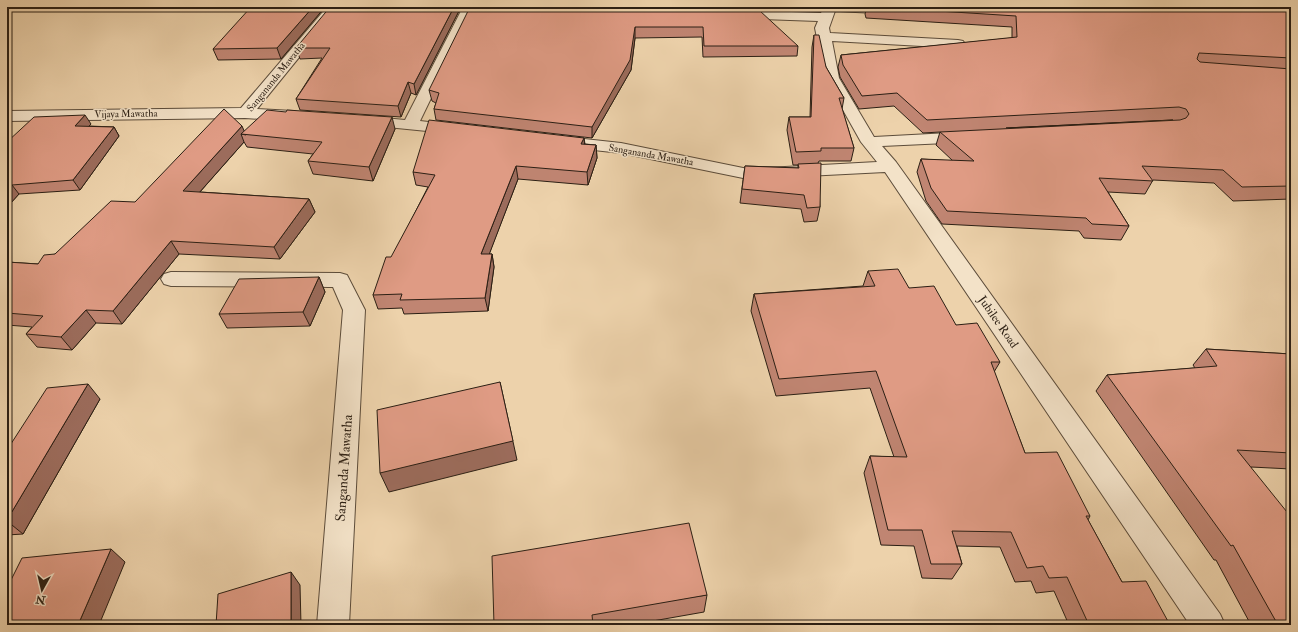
<svg xmlns="http://www.w3.org/2000/svg" width="1298" height="632" font-family="'IM FELL Double Pica',serif">
<style>
.lines{fill:none;stroke-linecap:round;stroke-linejoin:round}
.minor-casing{stroke:#5c4c3a;stroke-width:2}
.minor{fill:#f3e2c8;fill-rule:evenodd}
.wall{fill:#c08572;stroke:#2b1f14;fill-rule:evenodd}
.shaded-wall{fill:#9c6c5c;stroke:#2b1f14}
.building{fill:#df9b84;stroke:#2b1f14}
.labels{text-anchor:middle;dominant-baseline:central;stroke-width:3;stroke-linejoin:round;paint-order:stroke}
.far-street-label{font-size:10px;fill:#2b1f14;stroke:#f3e2c8}
.street-label{font-size:12px;fill:#2b1f14;stroke:#f3e2c8}
.near-street-label{font-size:14px;fill:#2b1f14;stroke:#f3e2c8}
</style>
<rect width="100%" height="100%" fill="#edd2ab"/>
<filter id="stains"><feTurbulence type="fractalNoise" baseFrequency=".005" numOctaves="4"/><feColorMatrix values="0 0 0 0 .2 0 0 0 0 .09 0 0 0 0 .02 0 0 0 .5 -.17"/></filter>
<radialGradient id="worn" r=".72"><stop offset=".6" stop-color="#630" stop-opacity="0"/><stop offset="1" stop-color="#630" stop-opacity=".3"/></radialGradient>
<g class="lines">
<defs>
<path id="minor" d="M 327,7 L 340,7 L 257,109 L 293,111 L 299,113 L 301,116 L 299,119 L 293,121 L 245,118 L 7,121 L 7,111 L 241,108 Z
M 463,7 L 475,7 L 420,121 L 463,126 L 465,129 L 463,132 L 457,134 L 357,124 L 355,121 L 357,118 L 363,116 L 405,120 Z
M 824,7 L 900,7 L 903,10 L 897,14 L 835,11 L 829,28 L 830,33 L 958,40 L 963,41 L 965,44 L 963,47 L 958,48 L 832,41 L 839,78 L 874,137 L 968,132 L 974,133 L 976,137 L 974,141 L 968,142 L 882,146 L 896,162 L 1220,614 L 1225,625 L 1190,625 L 885,172 L 748,179 L 621,153 L 566,147 L 560,146 L 558,142 L 560,138 L 566,137 L 621,143 L 748,169 L 877,162 L 861,142 L 825,78 L 815,28 L 818,21 L 735,18 L 729,14 L 735,10 L 821,13 Z
M 171,272 L 340,273 L 347,275 L 365,310 L 349,625 L 317,625 L 343,310 L 333,287 L 171,286 L 164,284 L 161,279 L 164,274 Z"/>
</defs>
<use href="#minor" class="minor-casing"/>
<use href="#minor" class="minor"/>
</g>
<path class="wall" d="M 325,7 L 281,59 L 218,60 L 213,49 Z
M 461,7 L 416,95 L 411,93 L 401,117 L 300,110 L 296,99 L 322,58 L 300,59 L 296,48 Z
M 675,7 L 798,46 L 797,56 L 703,57 L 702,37 L 635,38 L 631,70 L 592,138 L 436,120 L 434,109 L 436,103 L 432,101 L 429,90 Z
M 683,7 L 776,7 L 776,10 Z
M 867,7 L 1291,7 L 1291,199 L 1233,201 L 1214,183 L 1153,180 L 1145,194 L 1108,192 L 1129,226 L 1121,240 L 1084,238 L 1079,231 L 942,224 L 926,201 L 917,172 L 921,159 L 953,161 L 936,145 L 940,132 L 923,133 L 894,106 L 859,109 L 840,77 L 838,67 L 841,55 L 1012,38 L 1012,27 L 866,18 L 865,14 ZM 1172,120 L 1173,120 L 1006,128 Z
M 814,35 L 826,67 L 844,98 L 842,109 L 854,148 L 851,161 L 819,161 L 818,163 L 820,207 L 817,221 L 804,222 L 801,209 L 740,203 L 745,166 L 798,168 L 798,165 L 793,165 L 787,130 L 789,117 L 810,117 L 812,47 Z
M 91,124 L 89,126 L 114,127 L 119,136 L 80,190 L 19,194 L 9,205 L 7,205 L 7,142 Z
M 395,129 L 373,181 L 313,174 L 308,161 L 313,154 L 247,147 L 244,142 L 200,192 L 309,199 L 315,212 L 280,259 L 179,254 L 122,324 L 96,323 L 72,350 L 37,347 L 26,334 L 32,327 L 7,325 L 7,262 L 38,264 L 55,254 L 245,131 Z
M 584,138 L 585,144 L 596,145 L 597,158 L 588,185 L 518,179 L 489,254 L 492,254 L 494,267 L 488,311 L 404,314 L 402,308 L 378,309 L 373,295 L 428,187 L 416,185 L 413,172 Z
M 868,271 L 909,288 L 956,325 L 1000,362 L 994,372 L 1025,453 L 1090,516 L 1088,520 L 1122,582 L 1170,625 L 1069,625 L 1054,591 L 1036,593 L 1031,581 L 1015,582 L 1000,547 L 957,546 L 962,564 L 952,579 L 922,578 L 914,546 L 881,545 L 864,473 L 870,456 L 894,457 L 870,388 L 776,396 L 751,311 L 754,294 L 863,286 Z
M 319,277 L 325,292 L 310,326 L 227,328 L 219,314 Z
M 1206,349 L 1291,354 L 1291,469 L 1251,467 L 1291,625 L 1251,625 L 1216,560 L 1214,560 L 1096,391 L 1107,375 L 1195,368 L 1193,365 Z
M 100,399 L 23,534 L 7,535 L 7,450 Z
M 707,595 L 704,612 L 630,625 L 494,625 Z"/>
<path class="shaded-wall" d="M 313,7 L 325,7 L 281,59 L 277,48 Z
M 454,7 L 461,7 L 416,95 L 414,84 Z
M 635,27 L 635,38 L 631,70 L 592,138 L 592,127 Z
M 408,82 L 411,93 L 401,117 L 398,106 Z
M 85,115 L 91,124 L 81,135 L 75,126 Z
M 392,117 L 395,129 L 373,181 L 369,167 Z
M 242,126 L 246,135 L 241,134 L 244,142 L 190,203 L 183,191 Z
M 114,127 L 119,136 L 80,190 L 73,180 Z
M 584,138 L 585,150 L 581,144 Z
M 596,145 L 597,158 L 588,185 L 587,172 Z
M 516,166 L 518,179 L 484,268 L 481,254 Z
M 12,185 L 19,194 L 9,205 L 7,203 L 7,190 Z
M 309,199 L 315,212 L 280,259 L 274,247 Z
M 171,241 L 179,254 L 122,324 L 113,311 Z
M 492,254 L 494,267 L 488,311 L 485,298 Z
M 319,277 L 325,292 L 310,326 L 303,312 Z
M 86,310 L 96,323 L 72,350 L 61,337 Z
M 500,382 L 517,460 L 389,492 L 380,473 Z
M 88,384 L 100,399 L 23,534 L 7,521 L 7,520 Z
M 111,549 L 125,562 L 99,625 L 78,625 Z
M 291,572 L 300,585 L 301,625 L 291,625 Z"/>
<path class="building" d="M 251,7 L 313,7 L 277,48 L 213,49 Z
M 330,7 L 454,7 L 414,84 L 408,82 L 398,106 L 296,99 L 330,48 L 296,48 Z
M 470,7 L 675,7 L 680,8 L 760,11 L 798,46 L 704,46 L 703,27 L 635,27 L 630,60 L 592,127 L 434,109 L 439,93 L 429,90 Z
M 876,7 L 968,7 L 1061,11 L 1066,10 L 1067,7 L 1291,7 L 1291,58 L 1199,53 L 1197,59 L 1200,62 L 1291,69 L 1291,186 L 1242,187 L 1223,170 L 1142,166 L 1153,181 L 1099,178 L 1129,226 L 1092,224 L 1086,218 L 947,211 L 931,188 L 921,159 L 974,161 L 940,132 L 1180,120 L 1186,118 L 1189,114 L 1186,109 L 1179,107 L 927,120 L 897,93 L 862,96 L 843,65 L 841,55 L 1017,37 L 1016,16 Z
M 814,35 L 819,35 L 826,67 L 844,98 L 839,98 L 854,148 L 821,148 L 821,151 L 796,152 L 789,117 L 811,117 Z
M 224,109 L 242,126 L 183,191 L 309,199 L 274,247 L 171,241 L 113,311 L 86,310 L 61,337 L 26,334 L 43,316 L 7,313 L 7,262 L 38,264 L 44,255 L 55,254 L 111,201 L 135,202 Z
M 267,110 L 286,112 L 287,110 L 392,117 L 369,167 L 308,161 L 322,142 L 241,134 Z
M 85,115 L 75,126 L 114,127 L 73,180 L 12,185 L 7,190 L 7,142 L 34,117 Z
M 429,120 L 584,138 L 581,144 L 596,145 L 587,172 L 516,166 L 481,254 L 492,254 L 485,298 L 400,300 L 402,294 L 373,295 L 386,257 L 391,257 L 435,175 L 413,172 Z
M 821,163 L 820,207 L 807,208 L 804,195 L 742,189 L 745,166 L 799,168 L 798,164 Z
M 898,269 L 909,288 L 934,286 L 956,325 L 977,323 L 1000,362 L 991,362 L 1025,453 L 1057,452 L 1090,516 L 1086,516 L 1122,582 L 1146,581 L 1170,625 L 1089,625 L 1067,577 L 1049,578 L 1043,566 L 1027,568 L 1011,532 L 952,531 L 962,564 L 931,564 L 922,530 L 888,530 L 870,456 L 907,457 L 876,371 L 779,379 L 754,294 L 875,286 L 868,271 Z
M 319,277 L 303,312 L 219,314 L 239,279 Z
M 1206,349 L 1291,354 L 1291,453 L 1237,450 L 1291,517 L 1291,625 L 1278,625 L 1233,545 L 1231,546 L 1107,375 L 1217,366 Z
M 500,382 L 513,441 L 380,473 L 377,410 Z
M 88,384 L 7,520 L 7,450 L 47,388 Z
M 689,523 L 707,595 L 592,615 L 593,625 L 494,625 L 492,556 Z
M 111,549 L 78,625 L 7,625 L 7,588 L 22,558 Z
M 291,572 L 291,625 L 216,625 L 218,594 Z"/>
<g class="labels">
<g class="far-street-label">
<text transform="translate(276 77) rotate(-51)">Sangananda Mawatha</text>
<text transform="translate(126 114) rotate(-1)">Vijaya Mawatha</text>
<text transform="translate(651 155) rotate(10)">Sangananda Mawatha</text>
</g>
<g class="street-label">
<text transform="translate(998 322) rotate(55)">Jubilee Road</text>
</g>
<g class="near-street-label">
<text transform="translate(344 468) rotate(-86)">Sanganda Mawatha</text>
</g>
</g>
<rect width="1298" height="632" fill="none" stroke="#edd2ab" stroke-width="24"/>
<rect x="8" y="8" width="1282" height="616" fill="none" stroke="#2b1f14" stroke-width="2"/>
<rect x="12" y="12" width="1274" height="608" fill="none" stroke="#2b1f14"/>
<g transform="translate(42 590) rotate(188)" stroke="#f3e2c8" stroke-width="3" paint-order="stroke">
<path d="M0-3L7 15L0 10L-7 15Z" fill="#2b1f14"/>
<text y="-6" font-size="11" font-weight="bold" text-anchor="middle" fill="#2b1f14">N</text>
</g>
<rect width="100%" height="100%" filter="url(#stains)"/>
<rect width="100%" height="100%" fill="url(#worn)"/>
</svg>
